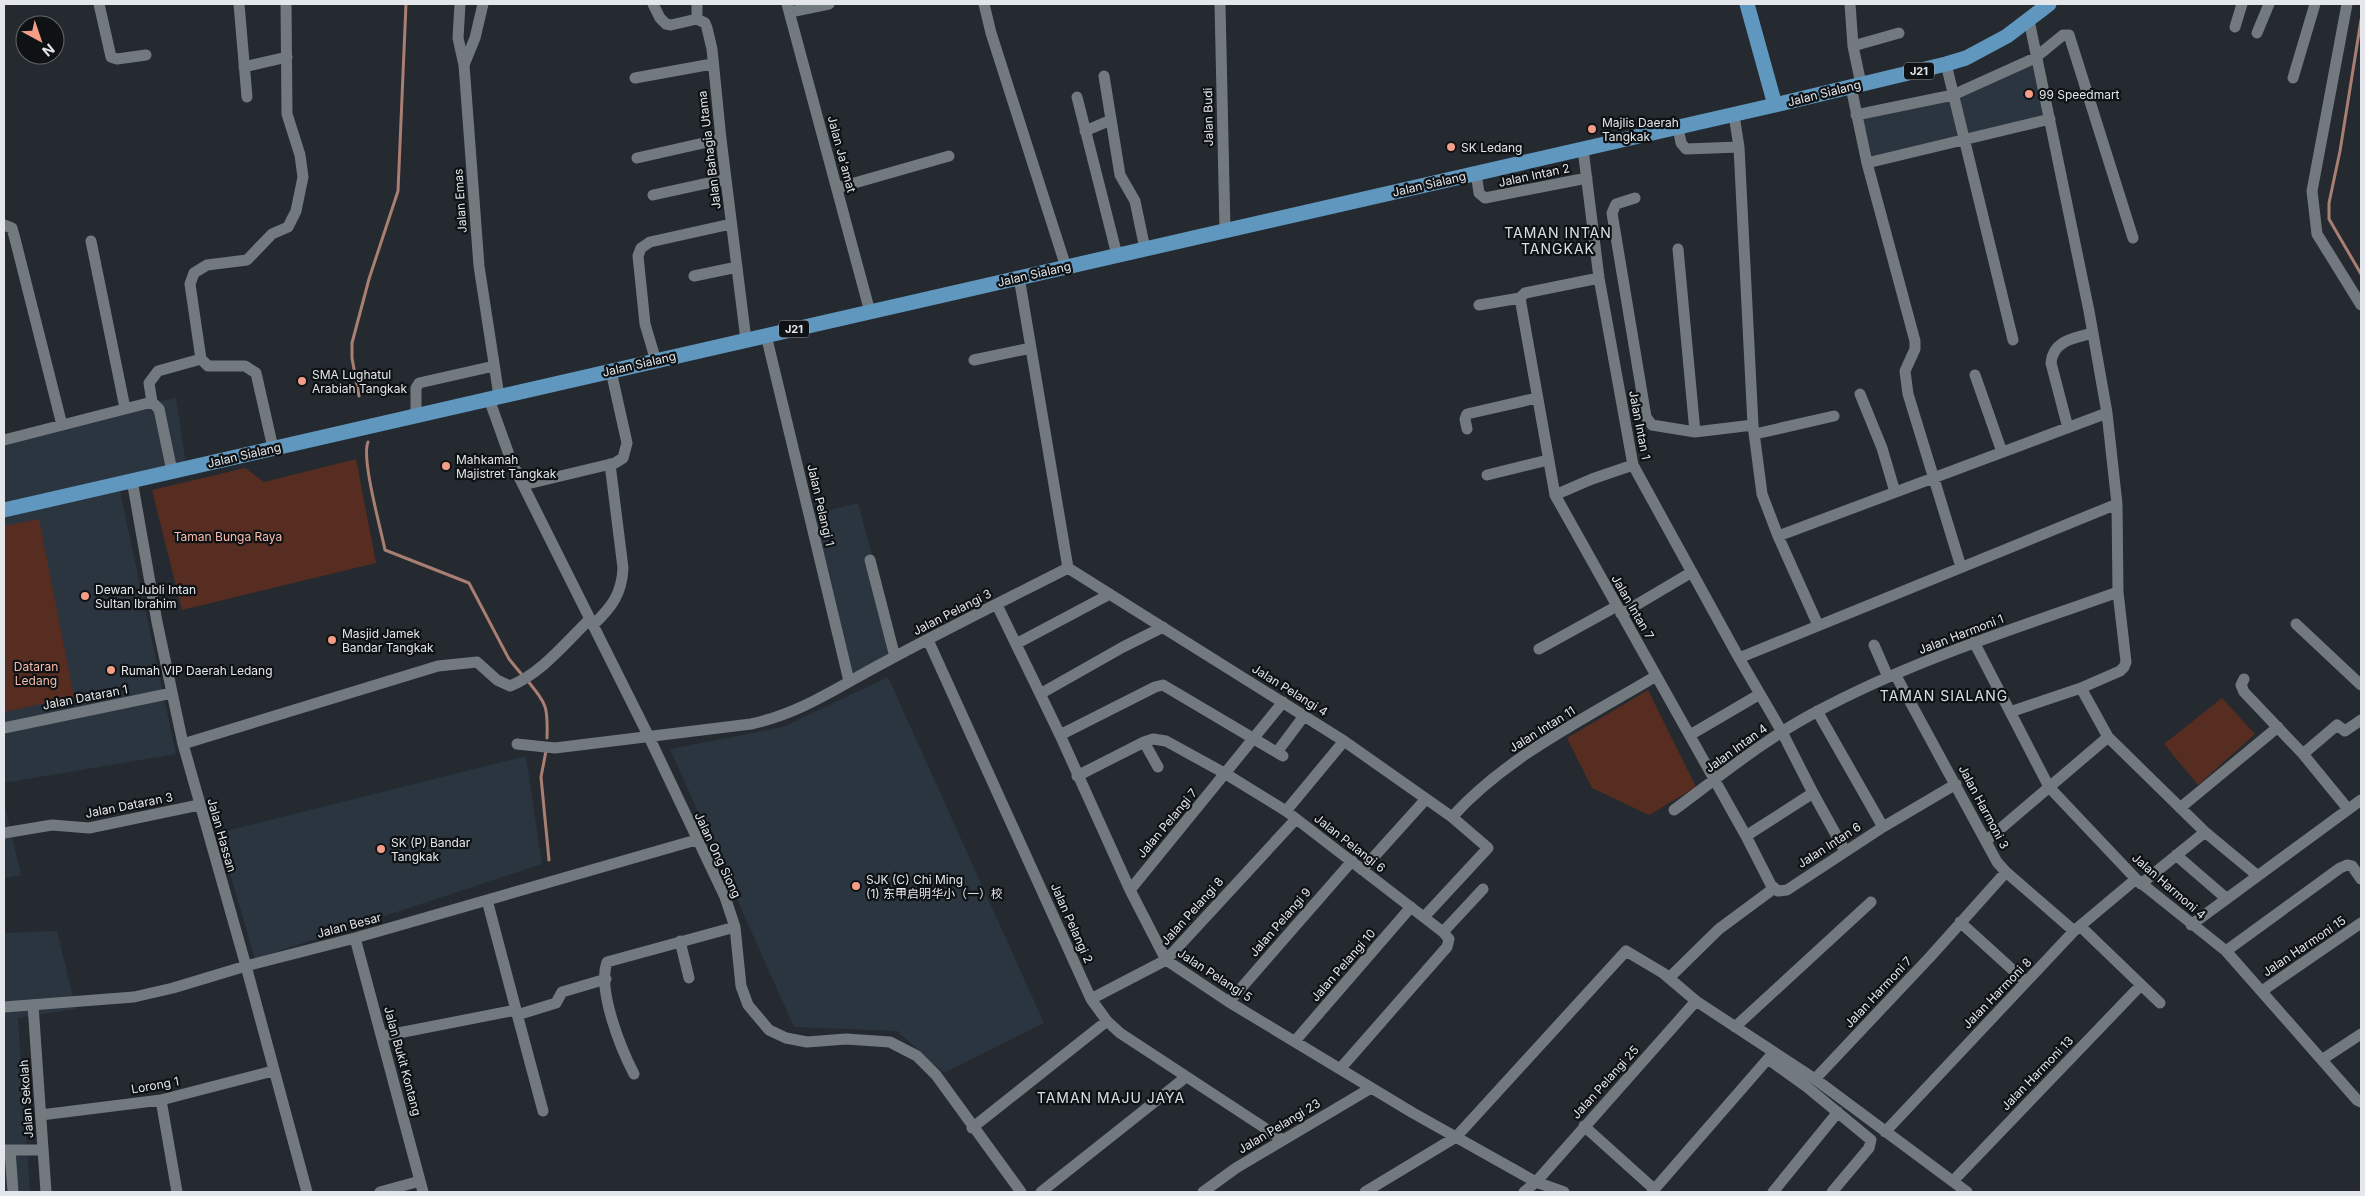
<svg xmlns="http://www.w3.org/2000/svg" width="2365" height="1196" font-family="Inter,'Noto Sans SC',sans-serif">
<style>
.built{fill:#2a353f}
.green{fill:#572d21}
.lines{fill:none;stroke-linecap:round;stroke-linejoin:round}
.stream{stroke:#a97e73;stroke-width:3}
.minor{stroke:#727a80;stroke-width:11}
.major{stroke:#5f97bf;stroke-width:15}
.poi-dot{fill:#f49e87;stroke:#0f1214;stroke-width:2}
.labels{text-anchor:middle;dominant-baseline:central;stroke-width:4.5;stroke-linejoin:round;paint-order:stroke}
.shield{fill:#0f1214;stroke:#a3a7aa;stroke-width:1}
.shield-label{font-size:11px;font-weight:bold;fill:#e3e7eb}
.street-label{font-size:12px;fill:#e3e7eb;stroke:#0f1214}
.poi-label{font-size:12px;fill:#e3e7eb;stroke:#0f1214;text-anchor:start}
.park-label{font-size:12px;fill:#f5baaa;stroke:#0f1214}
.neighbourhood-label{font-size:14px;letter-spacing:1px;fill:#d7e0e7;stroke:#0f1214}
</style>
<rect width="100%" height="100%" fill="#242a2f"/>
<path class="built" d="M 2032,55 L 2048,124 L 1864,167 L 1852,113 L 1955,90 Z
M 176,398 L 187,471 L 119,486 L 176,754 L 4,783 L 4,434 Z
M 858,503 L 898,651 L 844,680 L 806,516 Z
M 888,677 L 1044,1023 L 944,1073 L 897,1031 L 794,1027 L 670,749 L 783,727 Z
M 526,756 L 542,864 L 255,959 L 218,833 Z
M 4,802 L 21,875 L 4,878 Z
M 57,931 L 76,1009 L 18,1018 L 30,1192 L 4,1192 L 4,933 Z"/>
<path class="green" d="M 356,459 L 376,563 L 182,610 L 152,490 L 245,468 L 264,482 Z
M 39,519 L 74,697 L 4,712 L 4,526 Z
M 1648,690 L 1696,787 L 1649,815 L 1592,788 L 1567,738 Z
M 2222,698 L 2255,734 L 2198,785 L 2164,744 Z"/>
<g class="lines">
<path class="stream" d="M 2361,20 L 2340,151 L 2329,203 L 2329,219 L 2361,274
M 359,396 L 352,358 L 352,343 L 369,279 L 398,191 L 406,4
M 368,442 C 361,459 381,529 385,550 L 469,583 L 509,659 L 523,676
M 527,680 C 547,705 548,706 547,738
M 546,751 L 541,777 L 549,860"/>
<path class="minor" d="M 99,4 L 111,57 L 117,59 L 146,55
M 239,4 L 247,97
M 460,4 L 458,38 L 464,65 L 479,266 L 499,396
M 653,4 L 660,18 L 666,24 L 671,25 L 697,19 L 705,23 L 707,28 L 712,49 L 721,139 L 746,340
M 697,4 L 697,19
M 787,4 L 870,312
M 984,4 L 991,33 L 1066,267
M 1220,4 L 1225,230
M 1850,4 L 1853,46 L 1861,84
M 2347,4 L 2312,191 L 2317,234 L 2361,305
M 790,12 L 829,4
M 2235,27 L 2242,4
M 2257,33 L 2269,4
M 1853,46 L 1899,33
M 1946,64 L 2013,340
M 464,65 L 475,38 L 483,4
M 244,67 L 287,57
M 1104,76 L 1120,175 L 1135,201 L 1145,249
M 635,78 L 712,64
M 2293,78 L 2315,4
M 1851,87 L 1867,163 L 1915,341 L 1915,349 L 1905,371 L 1908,394 L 1961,567
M 1077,97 L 1117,255
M 1734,115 L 1739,147 L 1753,425 L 1762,494 L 1778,536 L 1818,625
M 1856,115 L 1953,95 L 2035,58 L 2063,35 L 2069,35 L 2133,238
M 1678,127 L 1681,143 L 1686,149 L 1739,147
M 1085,131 L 1111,120
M 1583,149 L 1599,278 L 1633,465 L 1739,658 L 1782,732 L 1813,793
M 637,158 L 721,139
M 1867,163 L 2050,119
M 1476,173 L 1479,193 L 1485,198 L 1587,178
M 837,188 L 949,156
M 653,195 L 726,179
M 1635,198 L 1616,204 L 1612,213 L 1646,417 L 1652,425 L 1695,432
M 4,225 L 12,228 L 15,239 L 62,425
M 91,241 L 125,408
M 1678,249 L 1695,432 L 1753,425
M 694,276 L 737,267
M 1019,277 L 1068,568
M 1599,278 L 1525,293 L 1520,298 L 1555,495 L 1746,836 L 1771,885 L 1778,891 L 1787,890 L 1883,827 L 1956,784
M 1479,305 L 1520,298
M 766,335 L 849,681
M 974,360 L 1031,348
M 656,361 L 645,324 L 638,256 L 641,248 L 650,242 L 731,224
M 1975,375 L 2002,452
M 1860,394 L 1882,448 L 1895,492
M 489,399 L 512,463 L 649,737 L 725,897 L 735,927 L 741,986 L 748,1005 L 769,1030 L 786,1038 L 807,1042 L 846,1039 L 890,1042 L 917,1056 L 936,1075 L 1021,1192
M 152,402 L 149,383 L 158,371 L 201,359
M 416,415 L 416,388 L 419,383 L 494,366
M 2068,428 L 2051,363 C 2053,340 2075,338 2093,333
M 1467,429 L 1465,419 L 1467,414 L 1537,398
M 1755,434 L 1834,416
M 4,440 L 152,402 L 159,409 L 172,471
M 273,448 L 256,373 L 245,366 L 208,366 L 201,359 L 190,284 L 194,273 L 207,265 L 247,260 L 272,234 L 288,227 L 296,211 L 303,177 L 300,155 L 287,114 L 286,4
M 1487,475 L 1548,460
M 132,480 L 157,622 L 183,744 L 246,966 L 307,1192
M 523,485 L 615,463 L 623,458 L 627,443 L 611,371
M 1555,495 L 1592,479 L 1633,465
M 1778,536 L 2107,413
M 870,560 L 895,657
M 1068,568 L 1344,741 L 1452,817 L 1488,848 L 1424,917
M 997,605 L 1060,735 L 1130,890 L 1166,960 L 1229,1002 L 1413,1113 L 1536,1182 L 1564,1192
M 1621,614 L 1692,572
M 2296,624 L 2361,685
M 593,625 C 611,608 622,594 623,568 L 610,464
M 928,640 L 1091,999 L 1107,1021 L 1120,1033 L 1283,1140
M 1974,642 L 2049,787 L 2136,879 L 2226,951 L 2357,1100 L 2361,1102
M 1016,644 L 1110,594
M 1874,645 L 1888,677
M 1539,649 L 1617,606
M 1739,658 L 2117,504
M 1895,674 L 1997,862 L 2006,872 L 2074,931
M 2244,679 L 2241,685 L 2244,692 L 2303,754 L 2348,809
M 2081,688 L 2108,737 L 2205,832 L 2258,876
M 1040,694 L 1123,647 L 1163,627
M 1817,711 L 1883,827
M 2010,712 L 2081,688 L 2120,671 L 2124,667 L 2126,662 L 2118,592 L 2117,504 L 2107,413 L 2089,311 L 2029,20
M 4,728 L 172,693
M 1060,735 L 1155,687 L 1163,685 L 1283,756
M 1690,735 L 1760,694
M 1144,742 L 1158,767
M 183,744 L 438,666 L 477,662 L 497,680 L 510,686 C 541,674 566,642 590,619
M 517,744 L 555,748 L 751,724 C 802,713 839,686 885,662 C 946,629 1007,599 1068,568
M 1277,752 L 1304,716
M 2303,754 L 2337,725 L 2345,731 L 2361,720
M 1077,776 L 1144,742 L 1153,739 L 1166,741 L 1226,774 L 1286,811 L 1443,932 L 1449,939 L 1447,947 L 1340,1069
M 2180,808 L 2278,727
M 1674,810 C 1720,776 1766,738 1818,711 C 1913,660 2017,628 2118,592
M 1286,811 L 1344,741
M 1452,817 C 1507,756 1586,718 1656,676
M 4,833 L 52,825 L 89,828 L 199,805
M 1746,836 L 1813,793 L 1845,851
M 1986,841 L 2108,737
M 2176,855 L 2227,899
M 1362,870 L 1426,799
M 2141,884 L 2205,832
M 1130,890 L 1283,702
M 1960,922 L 2026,982
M 2191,925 L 2361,800
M 2080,926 L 2160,1003
M 1443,932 L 1483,889
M 355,938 L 423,1192
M 680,941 L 689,978
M 2226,951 L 2340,868 L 2347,865 L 2352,866 L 2361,879
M 1669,978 L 1719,929 L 1773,889
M 2262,991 L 2361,923
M 1091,999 L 1166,960 L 1296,819
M 1229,1002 L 1352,861
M 33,1005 L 46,1192
M 4,1007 L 134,997 L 173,988 L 246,966 L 355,938 L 696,840
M 516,1010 L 543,1111
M 517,1015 L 556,1003 L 562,992 L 606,979
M 1735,1027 L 1871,902
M 383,1036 L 516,1010 L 487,900
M 1295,1041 L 1411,907
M 1768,1059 L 1807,1087 L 1871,1140 L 1869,1148 L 1832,1192
M 2323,1059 L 2361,1034
M 634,1074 C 621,1049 597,990 607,962 L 735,927
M 1815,1079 L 1930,957 L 2006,872
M 161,1100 L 177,1192
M 41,1115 L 161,1100 L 273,1071
M 1584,1126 L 1654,1189
M 972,1128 L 1107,1021
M 1885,1132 L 2074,931 L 2136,879
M 5,1150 L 43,1150
M 10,1150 L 13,1192
M 1953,1181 L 2141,985
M 380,1192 L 420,1181
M 1041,1192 L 1186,1077
M 1203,1192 L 1236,1168 L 1371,1088
M 1365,1192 L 1456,1137 L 1626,951 L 1663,973 L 1696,1001 L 1815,1079 L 1967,1192
M 1524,1192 L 1536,1182 L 1696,1001
M 1652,1192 L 1773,1053
M 1773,1192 L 1838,1112"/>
<path class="major" d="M 1747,4 L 1775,105
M 4,510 L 1775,105 L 1946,64 L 1966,58 L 2007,36 L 2049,4"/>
</g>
<g class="poi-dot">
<circle cx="2029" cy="94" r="5"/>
<circle cx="1592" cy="129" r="5"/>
<circle cx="1451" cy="147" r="5"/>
<circle cx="302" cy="381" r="5"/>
<circle cx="446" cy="466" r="5"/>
<circle cx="85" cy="596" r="5"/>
<circle cx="332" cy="640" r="5"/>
<circle cx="111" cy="670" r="5"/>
<circle cx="381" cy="849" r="5"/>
<circle cx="856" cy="886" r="5"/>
</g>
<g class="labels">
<g class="shield">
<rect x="1904" y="62.5" width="30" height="17" rx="4"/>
<rect x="779" y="320.5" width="30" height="17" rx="4"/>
</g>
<g class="shield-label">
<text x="1919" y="71">J21</text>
<text x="794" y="329">J21</text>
</g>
<g class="street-label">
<text transform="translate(1824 93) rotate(-14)">Jalan Sialang</text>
<text transform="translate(1208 117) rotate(-91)">Jalan Budi</text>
<text transform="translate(709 150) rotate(-97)">Jalan Bahagia Utama</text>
<text transform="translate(842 154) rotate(75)">Jalan Ja'amat</text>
<text transform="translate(1534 175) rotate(-12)">Jalan Intan 2</text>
<text transform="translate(1429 184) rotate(-13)">Jalan Sialang</text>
<text transform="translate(460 201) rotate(-94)">Jalan Emas</text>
<text transform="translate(1034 274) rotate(-13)">Jalan Sialang</text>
<text transform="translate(639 364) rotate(-13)">Jalan Sialang</text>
<text transform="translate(1640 425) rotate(79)">Jalan Intan 1</text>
<text transform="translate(244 455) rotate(-13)">Jalan Sialang</text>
<text transform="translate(821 505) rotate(77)">Jalan Pelangi 1</text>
<text transform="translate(1633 607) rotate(60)">Jalan Intan 7</text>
<text transform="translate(952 612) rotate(-27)">Jalan Pelangi 3</text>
<text transform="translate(1961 634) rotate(-21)">Jalan Harmoni 1</text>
<text transform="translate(1290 690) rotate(32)">Jalan Pelangi 4</text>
<text transform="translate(85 697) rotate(-11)">Jalan Dataran 1</text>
<text transform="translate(1542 729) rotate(-32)">Jalan Intan 11</text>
<text transform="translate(1736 748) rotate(-36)">Jalan Intan 4</text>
<text transform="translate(129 805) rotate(-11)">Jalan Dataran 3</text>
<text transform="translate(1984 807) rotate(62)">Jalan Harmoni 3</text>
<text transform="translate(1167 823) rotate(-50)">Jalan Pelangi 7</text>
<text transform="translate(222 835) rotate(74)">Jalan Hassan</text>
<text transform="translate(1350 843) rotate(38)">Jalan Pelangi 6</text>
<text transform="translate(1829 845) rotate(-33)">Jalan Intan 6</text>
<text transform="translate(718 855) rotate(65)">Jalan Ong Siong</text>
<text transform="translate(2169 886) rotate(41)">Jalan Harmoni 4</text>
<text transform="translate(1192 911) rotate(-48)">Jalan Pelangi 8</text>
<text transform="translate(1280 922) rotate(-49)">Jalan Pelangi 9</text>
<text transform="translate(1072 923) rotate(66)">Jalan Pelangi 2</text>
<text transform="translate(349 925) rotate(-15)">Jalan Besar</text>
<text transform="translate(2304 946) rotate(-34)">Jalan Harmoni 15</text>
<text transform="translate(1343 965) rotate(-49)">Jalan Pelangi 10</text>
<text transform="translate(1215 975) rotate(33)">Jalan Pelangi 5</text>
<text transform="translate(1878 992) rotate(-47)">Jalan Harmoni 7</text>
<text transform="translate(1997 993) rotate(-46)">Jalan Harmoni 8</text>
<text transform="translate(403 1061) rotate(75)">Jalan Bukit Kontang</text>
<text transform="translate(2037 1073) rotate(-46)">Jalan Harmoni 13</text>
<text transform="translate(1605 1082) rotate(-48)">Jalan Pelangi 25</text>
<text transform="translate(155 1085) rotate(-10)">Lorong 1</text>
<text transform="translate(26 1099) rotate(-94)">Jalan Sekolah</text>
<text transform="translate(1279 1126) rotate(-31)">Jalan Pelangi 23</text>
</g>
<g class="poi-label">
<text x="2039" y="94">99 Speedmart</text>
<text x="1602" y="122">Majlis Daerah<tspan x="1602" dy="14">Tangkak</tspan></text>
<text x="1461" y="147">SK Ledang</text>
<text x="312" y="374">SMA Lughatul<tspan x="312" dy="14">Arabiah Tangkak</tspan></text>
<text x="456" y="459">Mahkamah<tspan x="456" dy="14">Majistret Tangkak</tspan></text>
<text x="95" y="589">Dewan Jubli Intan<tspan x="95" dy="14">Sultan Ibrahim</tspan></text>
<text x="342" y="633">Masjid Jamek<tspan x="342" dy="14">Bandar Tangkak</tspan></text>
<text x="121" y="670">Rumah VIP Daerah Ledang</text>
<text x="391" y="842">SK (P) Bandar<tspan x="391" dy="14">Tangkak</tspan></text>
<text x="866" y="879">SJK (C) Chi Ming<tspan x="866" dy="14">(1) 东甲启明华小（一）校</tspan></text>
</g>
<g class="park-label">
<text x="228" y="536">Taman Bunga Raya</text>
<text x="36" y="666">Dataran<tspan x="36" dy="14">Ledang</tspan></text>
</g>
<g class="neighbourhood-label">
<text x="1558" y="232">TAMAN INTAN<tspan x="1558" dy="16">TANGKAK</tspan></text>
<text x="1944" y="695">TAMAN SIALANG</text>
<text x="1111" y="1097">TAMAN MAJU JAYA</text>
</g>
</g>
<rect width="2365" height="1196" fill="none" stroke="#e3e7eb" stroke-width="10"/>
<g transform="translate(40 40) rotate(140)"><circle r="24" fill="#0f1214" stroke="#64676a"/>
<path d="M0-4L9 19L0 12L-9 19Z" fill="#f49e87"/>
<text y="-8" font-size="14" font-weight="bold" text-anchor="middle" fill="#e3e7eb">N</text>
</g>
</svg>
